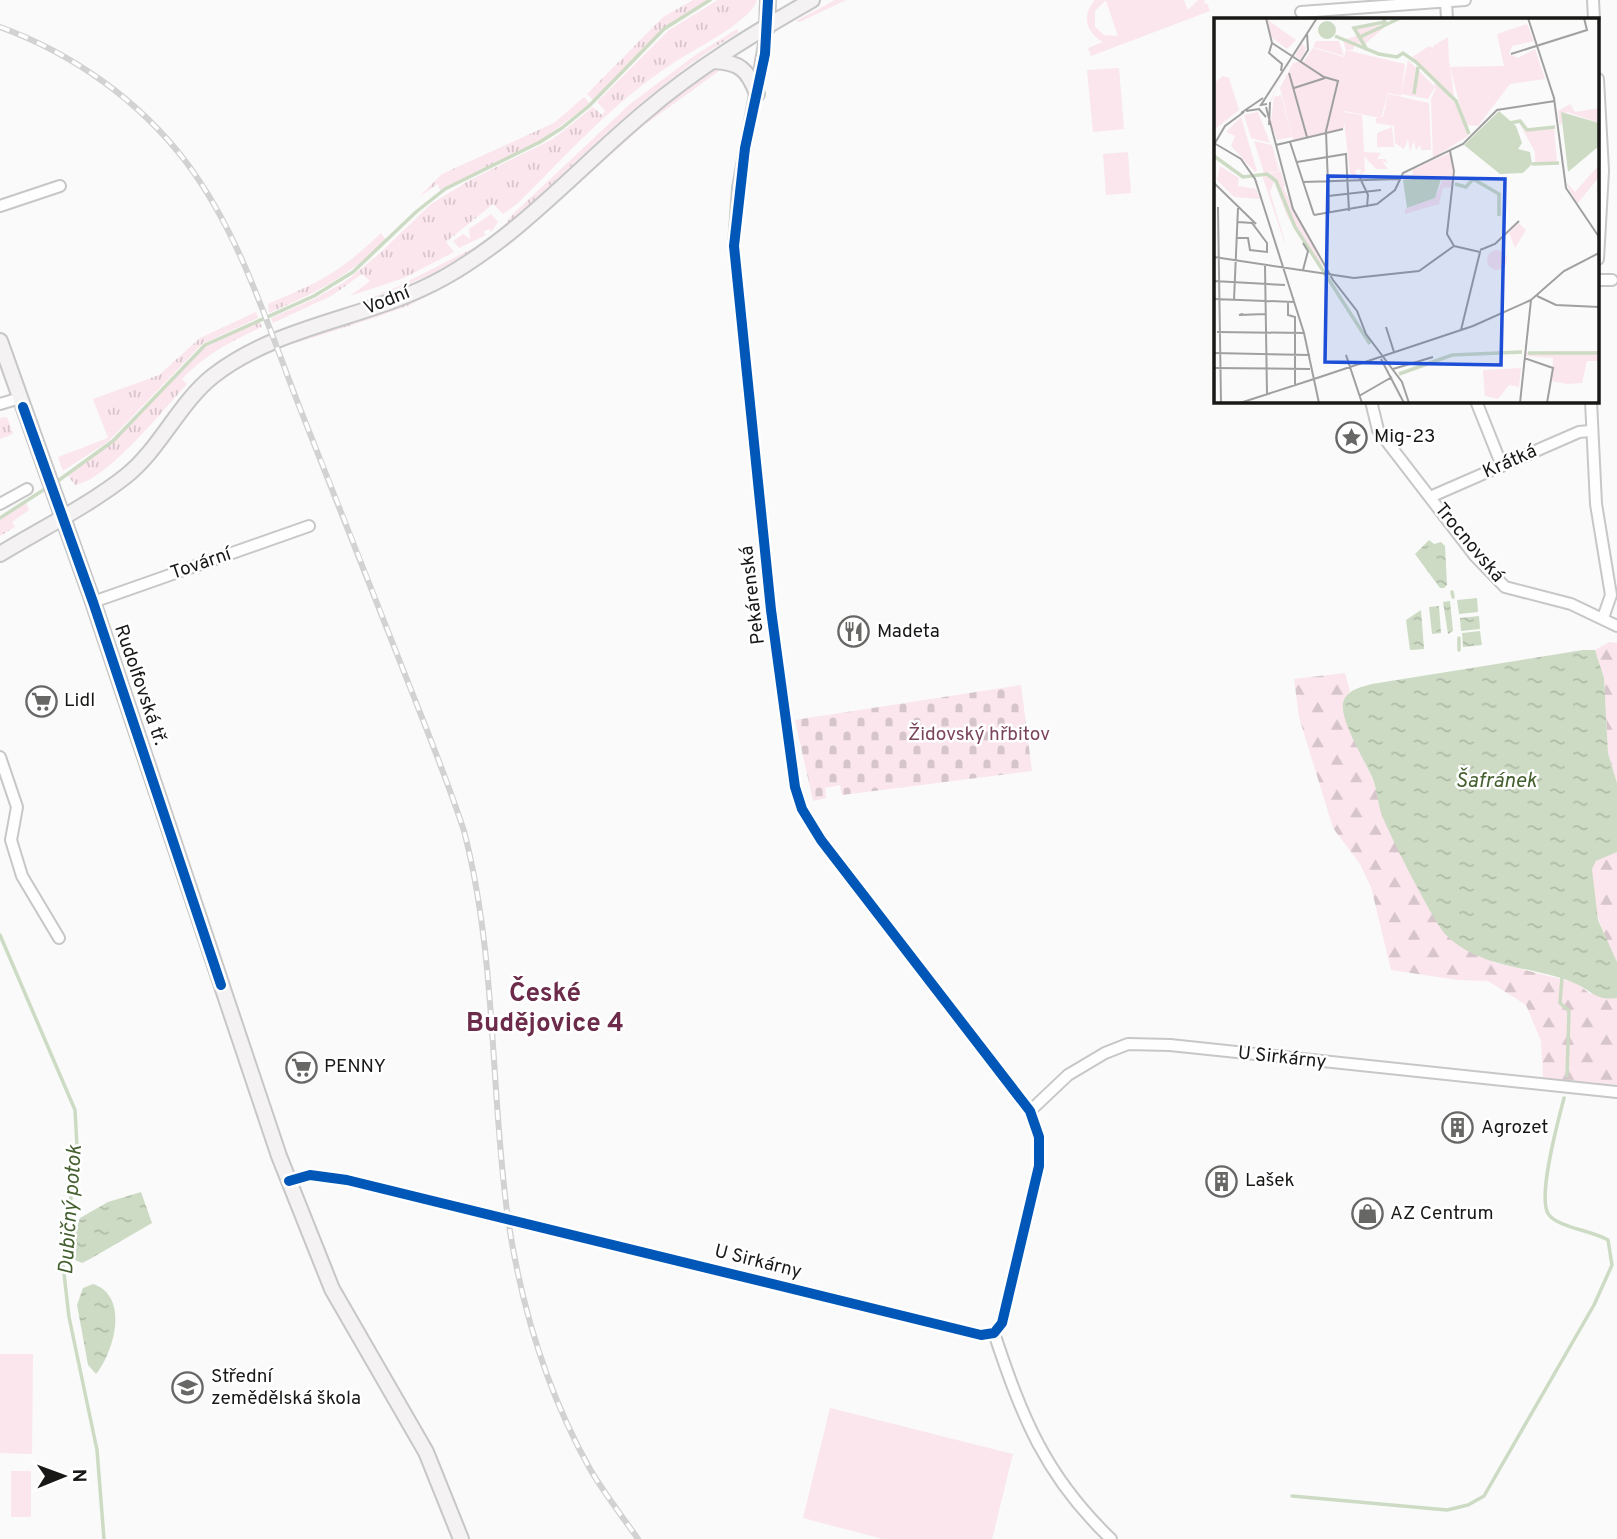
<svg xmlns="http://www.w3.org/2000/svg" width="1617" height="1539" font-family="Overpass,sans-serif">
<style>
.grass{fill:url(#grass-tufts)}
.forest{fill:url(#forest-firs)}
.cemetery{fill:url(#cemetery-stones)}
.park{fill:#fbe6ed;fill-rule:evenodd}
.water{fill:url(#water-ripples)}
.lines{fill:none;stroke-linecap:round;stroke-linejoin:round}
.stream{stroke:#cddbc4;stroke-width:3.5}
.street-casing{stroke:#c6c7c6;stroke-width:14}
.secondary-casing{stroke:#c6c7c6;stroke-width:18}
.street{stroke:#fefefe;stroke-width:10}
.secondary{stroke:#f5f2f3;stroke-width:14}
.rail-casing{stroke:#d1d2d1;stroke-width:6}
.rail{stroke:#fff;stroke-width:3.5;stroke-dasharray:10;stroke-linecap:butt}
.cycleway-casing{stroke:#fff;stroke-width:15}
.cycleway{stroke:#0057b8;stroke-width:10}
.labels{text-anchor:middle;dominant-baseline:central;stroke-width:5;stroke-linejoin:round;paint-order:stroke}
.street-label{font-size:19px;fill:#181917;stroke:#fff}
.poi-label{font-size:19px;fill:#181917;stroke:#fff;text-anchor:start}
.park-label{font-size:19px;fill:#7a445c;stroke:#fff}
.water-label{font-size:21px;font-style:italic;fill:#45602f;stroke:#fff}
.district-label{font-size:26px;font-weight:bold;fill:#6c2b4a;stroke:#fff}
.inset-river{fill:none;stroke:#cddbc4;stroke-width:3.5}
.inset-road{fill:none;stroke:#9fa09f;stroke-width:2}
.view{fill:#1d4ed8;fill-opacity:0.15;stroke:#1d4ed8;stroke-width:3.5}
.inset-edge{fill:none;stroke:#181917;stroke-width:3.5}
</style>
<defs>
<pattern id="grass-tufts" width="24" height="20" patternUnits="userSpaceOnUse" patternTransform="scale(1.75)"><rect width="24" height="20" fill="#fbe6ed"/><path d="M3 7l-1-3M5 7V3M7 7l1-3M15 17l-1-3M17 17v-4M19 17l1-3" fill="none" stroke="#d6c5ca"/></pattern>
<pattern id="forest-firs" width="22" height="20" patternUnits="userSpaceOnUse" patternTransform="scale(1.75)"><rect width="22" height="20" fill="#fbe6ed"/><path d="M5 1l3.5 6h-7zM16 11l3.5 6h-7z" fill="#d6c5ca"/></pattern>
<pattern id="cemetery-stones" width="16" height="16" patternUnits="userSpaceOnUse" patternTransform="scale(1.75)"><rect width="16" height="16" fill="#fbe6ed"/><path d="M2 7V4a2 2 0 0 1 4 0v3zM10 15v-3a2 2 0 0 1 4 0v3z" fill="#d6c5ca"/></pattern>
<pattern id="water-ripples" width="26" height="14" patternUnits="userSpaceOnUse" patternTransform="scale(1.75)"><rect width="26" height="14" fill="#cddbc4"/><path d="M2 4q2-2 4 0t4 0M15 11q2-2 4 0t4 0" fill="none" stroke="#afbba8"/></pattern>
</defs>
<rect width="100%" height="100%" fill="#f9faf9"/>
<path class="grass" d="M 693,0 L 708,0 L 664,28 L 593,100 L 587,94 L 663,17 Z
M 718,0 L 757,0 C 751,22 692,50 672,64 C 614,101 566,156 517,204 L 503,214 L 493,204 L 446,242 L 454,252 L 404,278 L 350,296 L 370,281 L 362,274 L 333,295 L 273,323 L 271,318 L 314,299 L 346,281 L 379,254 L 431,204 L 470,180 L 553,139 L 593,107 L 602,115 L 605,111 L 597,102 L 669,30 Z
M 835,0 L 846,0 L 800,22 L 796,21 Z
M 737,29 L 739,32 C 646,88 582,159 502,229 L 512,215 L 630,104 L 694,56 Z
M 726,66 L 643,126 L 512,243 L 463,277 L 410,305 L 377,317 L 296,343 L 281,344 L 435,288 L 686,87 L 715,68 Z
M 584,97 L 590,104 L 587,106 L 540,141 L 440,191 L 438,184 L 419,197 L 442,174 L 554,123 Z
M 491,214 L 498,222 L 491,232 L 489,229 L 484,231 L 485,235 L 488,234 L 459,248 L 453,241 L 463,234 L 470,239 L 469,229 Z
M 381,233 L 386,240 C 351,275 314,294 269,313 L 268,304 C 320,282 339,273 381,233 Z
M 483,243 L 433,274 L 338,312 L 399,286 Z
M 256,312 L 258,318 L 202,344 L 109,441 L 63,471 L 58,457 L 108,438 L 93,399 L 159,375 L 200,338 Z
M 259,321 L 262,327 C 231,341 206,354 182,379 L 187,384 L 180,392 C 159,415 105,481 75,485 L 68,476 L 113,442 L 195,356 L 207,346 Z
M 7,417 L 13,434 L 0,439 L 0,418 Z
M 26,503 L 29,510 L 12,522 L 15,527 L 0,536 L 0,520 Z"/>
<path class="forest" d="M 1609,642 L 1617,643 L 1617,783 L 1608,753 L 1604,678 L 1595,650 Z
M 1345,673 L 1350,691 L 1343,702 L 1344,716 L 1374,783 L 1382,813 L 1493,962 L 1576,983 L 1589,993 L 1617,998 L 1617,1085 L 1543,1078 L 1541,1041 L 1526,1005 L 1488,981 L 1458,980 L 1391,970 L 1371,887 L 1360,864 L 1333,828 L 1299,717 L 1294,679 Z
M 1617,852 L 1617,962 C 1608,943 1577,879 1596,861 C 1601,857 1611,855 1617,852 Z"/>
<path class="cemetery" d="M 1021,685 L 1032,771 L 842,795 L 840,785 L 825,788 L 826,798 L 813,801 L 795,720 Z"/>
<path class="park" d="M 1095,0 L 1184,0 L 1188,10 L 1198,0 L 1205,0 L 1204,4 L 1207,3 L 1210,11 L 1091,56 L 1088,48 L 1103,42 C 1086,32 1081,16 1095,0 ZM 1105,1 L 1106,1 L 1118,36 L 1104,35 L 1095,27 L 1095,11 Z
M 1119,68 L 1124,129 L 1093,132 L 1087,70 Z
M 1128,152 L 1131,193 L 1106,195 L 1103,154 Z
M 0,1354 L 33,1354 L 32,1454 L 0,1453 Z
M 830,1408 L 1013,1454 L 992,1539 L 883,1539 L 803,1518 Z
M 11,1471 L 31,1471 L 31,1517 L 11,1517 Z"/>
<path class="water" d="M 1429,540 L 1434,544 L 1441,542 L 1445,546 L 1447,585 L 1444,588 L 1440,588 L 1415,554 Z
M 1477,598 L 1478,612 L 1459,614 L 1457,600 Z
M 1450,601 L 1453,631 L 1448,634 L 1443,602 Z
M 1439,606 L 1441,633 L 1432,634 L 1429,607 Z
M 1421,610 L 1424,649 L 1410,650 L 1406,620 Z
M 1479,616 L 1480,629 L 1461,631 L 1460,618 Z
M 1480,631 L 1482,645 L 1463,647 L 1462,633 Z
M 1583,650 L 1595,650 L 1604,678 L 1608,753 L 1617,783 L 1617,852 L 1596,861 L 1592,869 L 1598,920 L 1617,962 L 1617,998 C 1595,1001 1593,991 1574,983 C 1531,965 1482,970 1446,935 C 1433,921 1389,834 1381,813 C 1378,803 1377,792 1374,782 C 1367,763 1340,722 1343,703 C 1346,690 1361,687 1372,684 Z
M 141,1192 L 152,1223 L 90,1259 L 82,1263 L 73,1259 L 74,1236 L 80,1218 L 108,1202 Z
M 93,1284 C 130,1296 114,1352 96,1374 L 88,1365 L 77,1305 L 83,1288 Z"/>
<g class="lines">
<path class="stream" d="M 55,483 L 113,441 L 205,345 L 314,296 L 353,272 L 416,212 L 445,189 L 540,142 L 562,128 L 589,106 L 664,29 L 710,0
M 0,518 L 48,487
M 1452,592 L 1453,597
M 1459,650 L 1459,638
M 0,935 L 75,1110 L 77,1147 L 63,1265 L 69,1317 L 97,1450 L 104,1539
M 1562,977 L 1560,1003 L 1569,1011 L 1567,1076
M 1292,1496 L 1447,1510 L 1468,1505 L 1484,1496 L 1594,1305 L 1612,1265 L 1608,1240 C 1593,1231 1558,1227 1549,1215 C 1536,1199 1559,1118 1564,1098"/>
<defs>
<path id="street" d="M 1593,0 L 1594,19
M 1446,1 L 1447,19
M 1301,12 L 1465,0
M 1598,79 L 1603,171 L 1598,259
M 0,206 L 60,186
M 1598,280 L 1612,280
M 1371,401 L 1378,430 L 1475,556 L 1505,587 L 1571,604 L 1617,626
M 1476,401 L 1502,466
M 1591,401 L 1596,504 L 1611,595 L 1603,618
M 0,404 L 20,398
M 1430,497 L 1579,432 L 1590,431
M 0,504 L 27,489
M 93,602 L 309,526
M 0,757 L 17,807 L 11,840 L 22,876 L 59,938
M 1030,1111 L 1068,1075 L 1105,1053 L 1128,1044 L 1170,1045 L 1617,1092
M 289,1181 L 310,1175 L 347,1180 L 981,1335 L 994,1333 L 1002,1323 L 1039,1166 L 1039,1137 L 1030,1111 L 821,840 L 802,809 L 795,787 L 771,610 L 734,246 L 738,188 L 767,28
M 994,1333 C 1022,1417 1045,1476 1111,1539"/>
<path id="secondary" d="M 767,28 L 768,0
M 713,61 C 740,62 748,70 757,94
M 0,341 L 93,602 L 279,1156 L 332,1289 L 426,1452 L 461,1539
M 0,554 C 41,529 88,506 126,476 C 160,449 179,403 213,376 C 281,323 371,319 445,277 C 521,234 579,167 645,112 C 695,69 754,33 812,0"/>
</defs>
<use href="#street" class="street-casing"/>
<use href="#secondary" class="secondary-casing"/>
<use href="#street" class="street"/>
<use href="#secondary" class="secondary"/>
<defs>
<path id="rail" d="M 0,27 C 72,53 139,100 186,162 C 242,236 269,331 303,416 C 338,503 372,590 406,677 C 426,728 447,779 464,831 C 497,958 490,1090 508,1219 C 521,1306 547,1392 590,1469 C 604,1493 622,1516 638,1539"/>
</defs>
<use href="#rail" class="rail-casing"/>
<use href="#rail" class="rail"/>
<defs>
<path id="cycleway" d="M 23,407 L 93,602 L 221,985
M 289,1181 L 310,1175 L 347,1180 L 981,1335 L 994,1333 L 1002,1323 L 1039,1166 L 1039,1137 L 1030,1111 L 821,840 L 802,809 L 795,787 L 771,610 L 734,246 L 745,148 L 765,54 L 768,0"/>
</defs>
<use href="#cycleway" class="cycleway-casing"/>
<use href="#cycleway" class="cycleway"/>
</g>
<defs>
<symbol id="sight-ring" viewBox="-11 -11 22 22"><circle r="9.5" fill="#fff" stroke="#676866" stroke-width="1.5"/><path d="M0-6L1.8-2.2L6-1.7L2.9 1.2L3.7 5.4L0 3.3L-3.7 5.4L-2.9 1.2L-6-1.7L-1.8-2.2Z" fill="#676866"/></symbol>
<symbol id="restaurant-ring" viewBox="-11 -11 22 22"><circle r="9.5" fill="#fff" stroke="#676866" stroke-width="1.5"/><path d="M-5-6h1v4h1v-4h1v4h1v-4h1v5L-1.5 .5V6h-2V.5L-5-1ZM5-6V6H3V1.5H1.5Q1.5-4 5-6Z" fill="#676866"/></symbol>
<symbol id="supermarket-ring" viewBox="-11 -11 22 22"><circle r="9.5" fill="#fff" stroke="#676866" stroke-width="1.5"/><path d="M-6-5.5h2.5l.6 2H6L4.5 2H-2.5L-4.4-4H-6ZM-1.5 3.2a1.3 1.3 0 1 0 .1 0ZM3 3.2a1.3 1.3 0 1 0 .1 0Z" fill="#676866"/></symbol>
<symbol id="building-ring" viewBox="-11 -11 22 22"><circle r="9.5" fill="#fff" stroke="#676866" stroke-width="1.5"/><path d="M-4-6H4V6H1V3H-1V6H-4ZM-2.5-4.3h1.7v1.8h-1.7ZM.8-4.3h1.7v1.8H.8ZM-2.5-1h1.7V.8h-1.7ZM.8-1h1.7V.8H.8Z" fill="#676866"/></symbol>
<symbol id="shop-ring" viewBox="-11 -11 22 22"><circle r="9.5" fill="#fff" stroke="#676866" stroke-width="1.5"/><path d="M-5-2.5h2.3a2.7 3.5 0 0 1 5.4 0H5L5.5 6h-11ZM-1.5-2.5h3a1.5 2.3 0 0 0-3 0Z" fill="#676866"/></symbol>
<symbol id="school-ring" viewBox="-11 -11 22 22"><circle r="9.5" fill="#fff" stroke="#676866" stroke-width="1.5"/><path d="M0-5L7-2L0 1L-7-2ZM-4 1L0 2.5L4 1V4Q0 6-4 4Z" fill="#676866"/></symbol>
</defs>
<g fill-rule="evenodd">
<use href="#sight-ring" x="1334" y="420" width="35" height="35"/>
<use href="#restaurant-ring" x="836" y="614" width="35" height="35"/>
<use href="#supermarket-ring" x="24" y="684" width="35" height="35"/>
<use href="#supermarket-ring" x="284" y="1050" width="35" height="35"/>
<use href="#building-ring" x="1440" y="1110" width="35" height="35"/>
<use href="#building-ring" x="1204" y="1164" width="35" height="35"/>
<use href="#shop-ring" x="1350" y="1196" width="35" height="35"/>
<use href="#school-ring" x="170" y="1370" width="35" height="35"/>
</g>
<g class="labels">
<g class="street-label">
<text transform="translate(387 301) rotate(-22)">Vodní</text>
<text transform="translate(1510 462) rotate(-24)">Krátká</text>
<text transform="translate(1469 543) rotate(50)">Trocnovská</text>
<text transform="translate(201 564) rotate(-19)">Tovární</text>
<text transform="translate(753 595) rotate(-97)">Pekárenská</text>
<text transform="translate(140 685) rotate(71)">Rudolfovská tř.</text>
<text transform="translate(1282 1058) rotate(6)">U Sirkárny</text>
<text transform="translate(758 1262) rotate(14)">U Sirkárny</text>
</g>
<g class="poi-label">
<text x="1374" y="437">Mig-23</text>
<text x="877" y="632">Madeta</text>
<text x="64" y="701">Lidl</text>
<text x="324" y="1067">PENNY</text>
<text x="1481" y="1128">Agrozet</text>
<text x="1245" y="1181">Lašek</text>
<text x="1390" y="1214">AZ Centrum</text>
<text x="211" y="1377">Střední<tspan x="211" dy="22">zemědělská škola</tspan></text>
</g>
<g class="park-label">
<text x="979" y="735">Židovský hřbitov</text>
</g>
<g class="water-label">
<text x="1496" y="781">Šafránek</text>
<text transform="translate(71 1210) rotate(-86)">Dubičný potok</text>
</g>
<g class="district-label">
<text x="545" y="994">České<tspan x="545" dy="30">Budějovice 4</tspan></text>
</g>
</g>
<g transform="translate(1214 18)">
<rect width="385" height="385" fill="#f9faf9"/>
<path d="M 54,2 L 82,22 L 73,31 L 57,19 ZM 313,6 L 320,23 L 298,28 L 295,36 L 304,40 L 321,31 L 331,61 L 296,66 L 264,108 L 251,107 L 236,49 L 290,48 L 283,16 ZM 102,23 L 125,23 L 130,38 L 99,29 ZM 88,26 L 92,30 L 91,34 L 86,41 L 81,38 L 87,27 L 63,66 L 56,88 L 57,104 L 60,79 L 67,77 L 78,119 L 63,122 L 59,110 L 61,123 L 56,103 L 55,94 L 57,82 L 63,65 ZM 215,28 L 221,31 L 223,66 L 198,39 ZM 194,42 L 221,69 L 214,81 L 187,76 ZM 222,70 L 241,85 L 254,118 L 219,140 L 217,81 ZM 174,76 L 215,85 L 217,132 L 207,132 L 206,127 L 202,132 L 200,123 L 196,133 L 194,121 L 190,131 L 181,125 L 180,108 L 162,105 L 162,100 L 169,99 ZM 356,86 L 361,94 L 385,90 L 385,105 L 353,94 L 346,108 L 344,93 ZM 44,94 L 56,125 L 37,120 L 48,156 L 30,97 ZM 129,94 L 148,97 L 150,134 L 167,135 L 163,141 L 171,141 L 174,145 L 168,143 L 174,151 L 162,151 L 150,138 L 151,153 L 146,157 L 147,151 L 141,152 L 143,159 L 136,155 ZM 178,109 L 180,129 L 163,129 L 163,115 ZM 59,128 L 71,168 L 69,169 L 110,250 L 109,253 L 73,198 L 60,163 L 56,174 L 72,227 L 69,220 L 48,157 L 66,153 ZM 385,147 L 385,159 L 363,186 L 351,163 L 361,174 ZM 328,333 L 385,333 L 385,343 L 373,343 L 368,365 L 353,366 L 338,363 L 339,340 L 311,338 L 312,334 L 326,337 Z" fill="#fbe6ed"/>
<path d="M 173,7 L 151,26 L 141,25 L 139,32 L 132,32 L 129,22 L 142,18 L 141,10 ZM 206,149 L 239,151 L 238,169 L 229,170 L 225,186 L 191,196 L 191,191 L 221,180 L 229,161 L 189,162 L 191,156 L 198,157 L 199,151 Z" fill="#fbe6ed"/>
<path d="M 304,103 L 312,113 L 340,110 L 343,144 L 321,144 L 321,134 Z" fill="#fbe6ed"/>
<path d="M273 242a10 10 0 1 1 20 0a10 10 0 1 1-20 0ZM 307,350 L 305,369 L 295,367 L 284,381 L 271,378 L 269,352 Z" fill="#fbe6ed"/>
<path d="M 234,19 L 235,43 L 241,84 L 221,70 L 219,28 ZM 99,30 L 130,39 L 132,32 L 191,46 L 187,78 L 174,75 L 167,100 L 130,93 L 130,110 L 79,122 L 66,70 L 79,45 L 90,43 ZM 9,58 L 15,60 L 25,92 L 0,112 L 0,65 ZM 27,99 L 43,153 L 41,154 L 17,128 L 21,118 L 12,114 ZM 40,123 L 58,127 L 65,153 L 50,155 ZM 236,135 L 239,151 L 209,153 L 206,148 ZM 6,148 L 25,160 L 24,168 L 42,171 L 46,181 L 20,179 L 3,162 ZM 305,205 L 312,212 L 301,230 L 295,215 Z" fill="#fbe6ed"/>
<path d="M104 12a9 9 0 1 1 18 0a9 9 0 1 1-18 0ZM 285,93 L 302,108 L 308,125 L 304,131 L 316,134 L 318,146 L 309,155 L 286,156 L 250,127 ZM 347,94 L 385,105 L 385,128 L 354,154 ZM 228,158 L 221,180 L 193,190 L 189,162 Z" fill="#cddbc4"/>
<path class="inset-river" d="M 121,18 L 165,36 L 183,39 L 189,35 L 202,44 L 242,83 L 255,116M 146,19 L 186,0M 153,32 L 140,10 L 171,4 L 169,0M 200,76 L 204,49M 296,105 L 306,103 L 313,112 L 341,109M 0,138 L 29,159 L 53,156 L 62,163 L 81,209 L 156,326M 318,146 L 345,145M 241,166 L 252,169 L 259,161 L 285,176 L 285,198M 314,335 L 385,335M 185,356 L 238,337 L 308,334"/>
<path class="inset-road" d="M 52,0 L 58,25 L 110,59 L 124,63 L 112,113 L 115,194M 314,0 L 340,80 L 352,170 L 385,219M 58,25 L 55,35 L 68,46 L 67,53M 297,36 L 373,12 L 370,0M 87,43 L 94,32 L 93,15M 75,55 L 93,119M 80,70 L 111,60M 53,86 L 47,87 L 103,0M 52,89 L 79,191 L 119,262 L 143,293 L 152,316 L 188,364 L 195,385M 32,93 L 45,91 L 52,99M 27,95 L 49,80M 55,107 L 56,84M 76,124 L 100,197M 0,125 L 27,141 L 41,161 L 90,315 L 105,385M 1,125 L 11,108 L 30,94M 62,127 L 129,111M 236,133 L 240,153 L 233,216 L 240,228M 83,144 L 132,136 L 135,193M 146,160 L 154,177 L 153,189M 89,164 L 185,161M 0,165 L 42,206M 114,178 L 167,172M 4,189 L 7,385M 100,197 L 163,186 L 181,172 L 189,155 L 249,126 L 283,92 L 341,83M 22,220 L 34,220 L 36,232 L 53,234 L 53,225 L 38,205 L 24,204M 240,228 L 266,234 L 247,312M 266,232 L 281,226 L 305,203M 0,239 L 140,260 L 205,253 L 240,228M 51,248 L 53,376M 89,252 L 94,233 L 89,225M 0,263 L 71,267M 323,278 L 342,287 L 385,289M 0,281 L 80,284M 20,282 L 24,190M 74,284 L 74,297 L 81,299 L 81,367M 29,296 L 25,297 L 51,296M 172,309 L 180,334M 3,314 L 90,315M 0,335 L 96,337M 132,337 L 148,385M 310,340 L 339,350 L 333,385M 167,341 L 190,385M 0,350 L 96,351M 179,351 L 219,339M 100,361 L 259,308 L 317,282 L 350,253 L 385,235M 145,378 L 178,359M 26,385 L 100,361M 306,385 L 317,282"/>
<path class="view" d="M 114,158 L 291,161 L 287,347 L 111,344 Z"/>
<rect width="385" height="385" class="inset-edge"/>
</g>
<g transform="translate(63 1476) rotate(89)" stroke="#ffffff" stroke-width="5" paint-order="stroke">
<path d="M0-5L12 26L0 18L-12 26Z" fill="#181917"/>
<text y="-10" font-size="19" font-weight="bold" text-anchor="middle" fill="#181917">N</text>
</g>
</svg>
